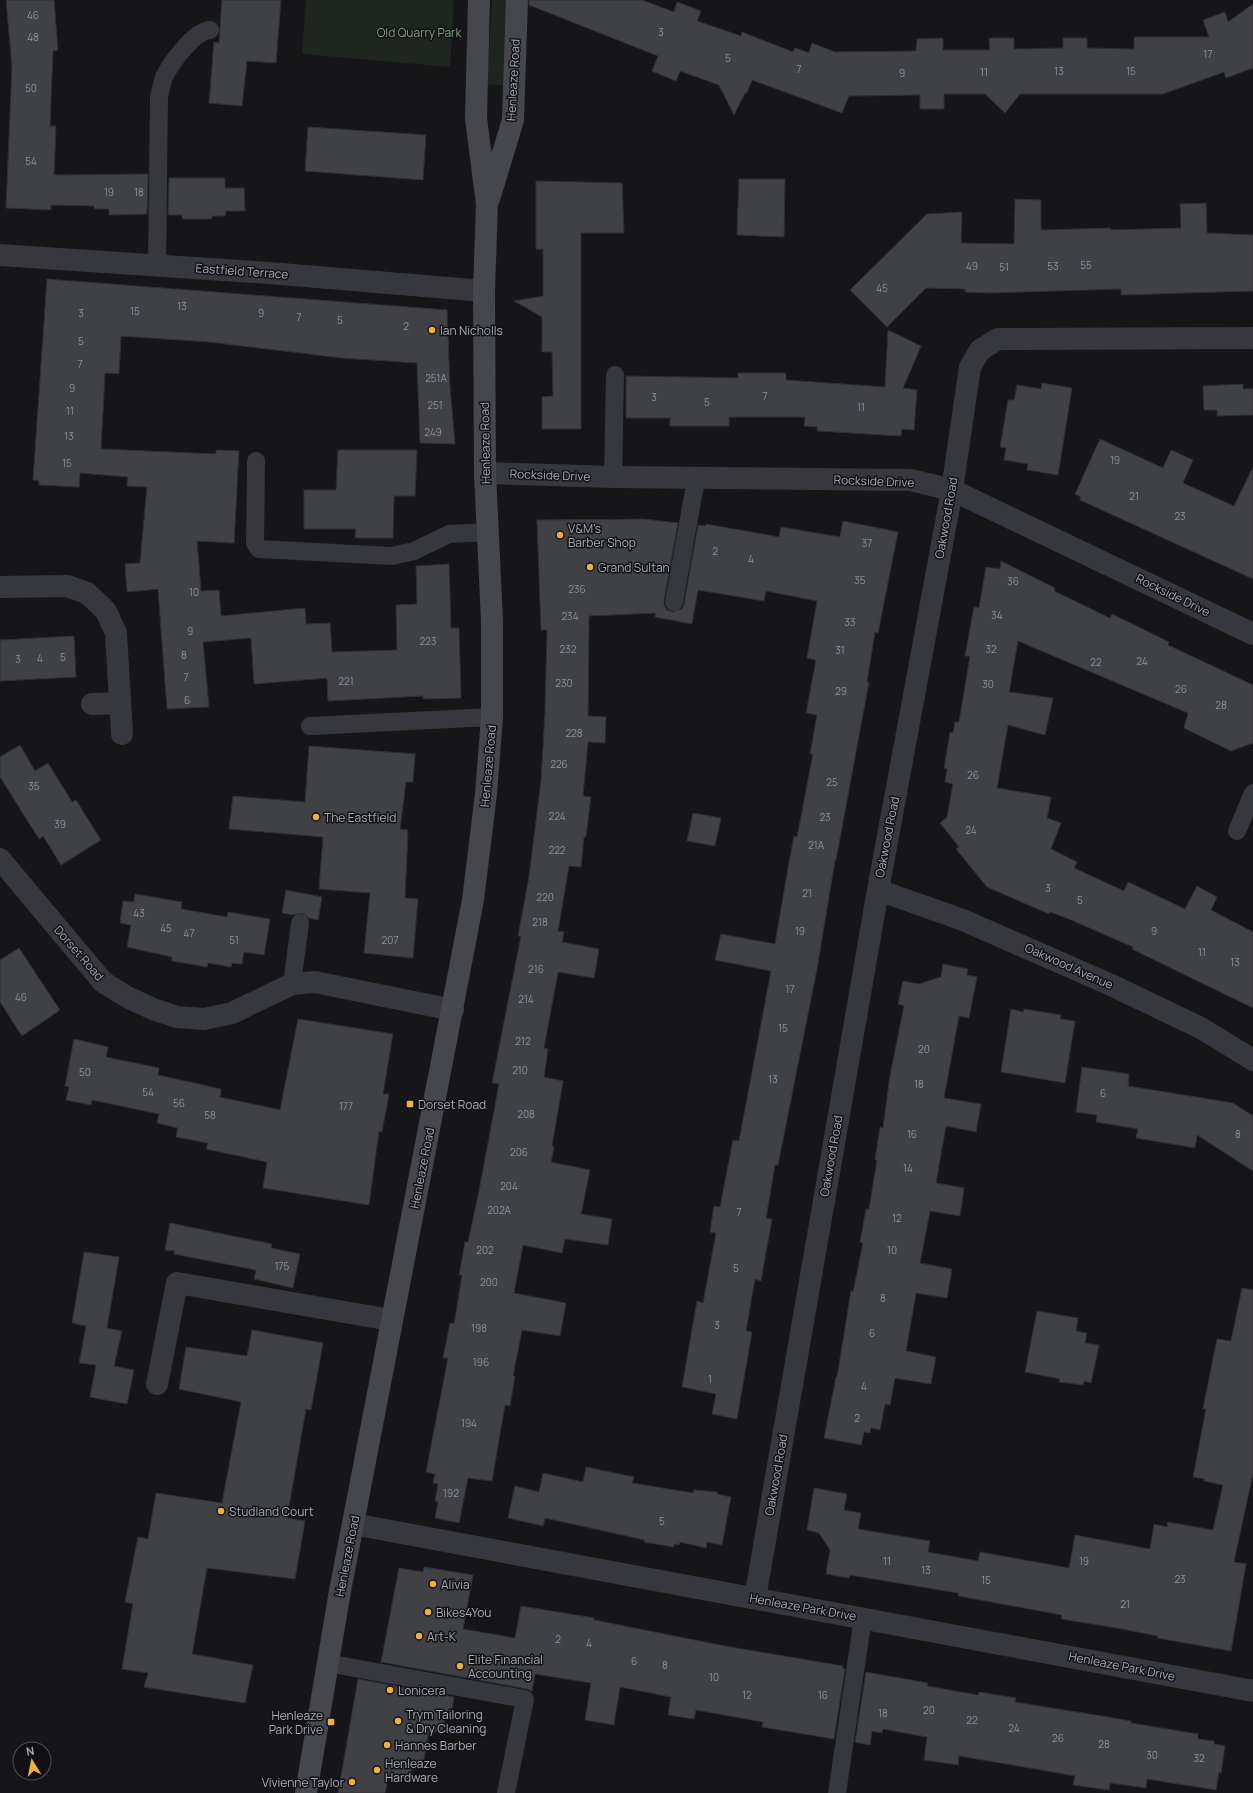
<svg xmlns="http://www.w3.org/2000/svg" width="1253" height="1793" font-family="Manrope,sans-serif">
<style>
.green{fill:#1e261f}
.building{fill:#404145;stroke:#303034}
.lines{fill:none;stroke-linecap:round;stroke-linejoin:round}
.lane{stroke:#37383d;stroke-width:18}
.street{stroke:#37383d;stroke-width:22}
.secondary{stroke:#45474d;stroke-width:22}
.poi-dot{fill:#f2b134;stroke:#111113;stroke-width:1.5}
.labels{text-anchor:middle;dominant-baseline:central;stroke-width:3;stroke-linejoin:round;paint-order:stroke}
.number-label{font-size:10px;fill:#8e929b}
.park-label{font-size:12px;fill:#7fa381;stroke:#111113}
.street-label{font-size:12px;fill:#a8adb8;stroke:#111113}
.poi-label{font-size:12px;fill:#a8adb8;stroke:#111113;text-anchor:start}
</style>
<rect width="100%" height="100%" fill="#161618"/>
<path class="green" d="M 306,0 L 454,0 L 450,67 L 302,54 Z
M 492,0 L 510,0 L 508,86 L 487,84 Z"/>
<path class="building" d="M 6,0 L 54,0 L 58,50 L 53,51 L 50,126 L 56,126 L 54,175 L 148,174 L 147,214 L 109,215 L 109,209 L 95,209 L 94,206 L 51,205 L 51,210 L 6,208 L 12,67 Z
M 222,0 L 281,0 L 276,63 L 247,61 L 242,106 L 209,103 L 214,42 L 219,43 Z
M 529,0 L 642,0 L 674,12 L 677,2 L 701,11 L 697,21 L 741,36 L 742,32 L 793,52 L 795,48 L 809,53 L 812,43 L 835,52 L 916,51 L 917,39 L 943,38 L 943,50 L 990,50 L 989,38 L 1014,38 L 1014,49 L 1063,48 L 1063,38 L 1087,38 L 1087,48 L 1134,49 L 1134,37 L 1209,37 L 1203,20 L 1225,12 L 1228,22 L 1253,4 L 1253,68 L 1226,78 L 1224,72 L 1163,94 L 1020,94 L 1005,113 L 985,94 L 944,94 L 944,109 L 920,109 L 920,95 L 849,96 L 842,113 L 752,80 L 747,93 L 745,93 L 734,115 L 719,85 L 680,71 L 676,81 L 652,71 L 658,56 L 529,5 Z
M 308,127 L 426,135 L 423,180 L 305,171 Z
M 169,178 L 225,178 L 225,188 L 244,188 L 245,211 L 226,211 L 225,216 L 212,216 L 212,219 L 182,219 L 182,215 L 168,215 Z
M 739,179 L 785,179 L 784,237 L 737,235 Z
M 536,181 L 622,183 L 624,233 L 581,233 L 581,429 L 542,429 L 542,397 L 553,396 L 552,352 L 542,352 L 542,317 L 514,301 L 543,296 L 543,249 L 536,249 Z
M 1015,199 L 1041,200 L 1041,230 L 1111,228 L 1111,230 L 1181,228 L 1180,204 L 1206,203 L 1207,233 L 1253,235 L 1253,291 L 1121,295 L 1121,289 L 988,293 L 965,292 L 965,289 L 926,288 L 887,327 L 850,290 L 927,214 L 962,212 L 961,243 L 1014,244 Z
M 47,279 L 447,310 L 450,387 L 455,444 L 420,443 L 417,363 L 342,358 L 209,342 L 121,336 L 119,374 L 105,373 L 101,449 L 216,454 L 216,450 L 239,451 L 234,543 L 197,541 L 201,591 L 219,590 L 221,616 L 305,608 L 306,624 L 330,623 L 332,652 L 397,650 L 396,605 L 417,604 L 416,566 L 449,564 L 451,628 L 459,628 L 461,698 L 423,699 L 423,696 L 328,701 L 327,678 L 254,684 L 251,638 L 203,642 L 209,707 L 167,709 L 158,589 L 127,592 L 125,564 L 140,563 L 147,487 L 127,486 L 128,477 L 80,473 L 79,487 L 39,485 L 39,481 L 33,480 Z
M 888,330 L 921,346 L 903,388 L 917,390 L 914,430 L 902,429 L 901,436 L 817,431 L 817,427 L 804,426 L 805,417 L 729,417 L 729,426 L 670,426 L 670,418 L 626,418 L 626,376 L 738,378 L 738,373 L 786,373 L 786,380 L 885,387 Z
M 1042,383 L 1072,388 L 1058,475 L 1027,470 L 1028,464 L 1004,460 L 1006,448 L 1000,447 L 1008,400 L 1014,400 L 1017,385 L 1041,389 Z
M 1243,384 L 1243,389 L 1253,389 L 1253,415 L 1217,416 L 1217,410 L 1204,410 L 1203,386 Z
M 1100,439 L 1163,468 L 1171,450 L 1193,460 L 1183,483 L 1234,506 L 1253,467 L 1253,579 L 1080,500 L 1081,497 L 1075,494 Z
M 338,450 L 417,450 L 415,496 L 394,496 L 393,538 L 355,538 L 356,529 L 304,529 L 304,490 L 336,490 Z
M 644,519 L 678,523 L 664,600 L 664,605 L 667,610 L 673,612 L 682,609 L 684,604 L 698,525 L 705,526 L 706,524 L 779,537 L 781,527 L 840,537 L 843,521 L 898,532 L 878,633 L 875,632 L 867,682 L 869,682 L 836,860 L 835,860 L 817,969 L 778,1165 L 775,1165 L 766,1218 L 772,1219 L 761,1281 L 755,1279 L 746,1331 L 752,1332 L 737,1419 L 712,1414 L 716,1394 L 682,1387 L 697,1301 L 703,1303 L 716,1233 L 710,1232 L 714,1206 L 720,1207 L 733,1140 L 739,1141 L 771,971 L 715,960 L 721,934 L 775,944 L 789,862 L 794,836 L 797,837 L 813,754 L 810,754 L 817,715 L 806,713 L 816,660 L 807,658 L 817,601 L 766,591 L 764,601 L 698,590 L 692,624 L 655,617 L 656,613 L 589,616 L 588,716 L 606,717 L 605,743 L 588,742 L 583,796 L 591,797 L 586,837 L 584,837 L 581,867 L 569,866 L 558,931 L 564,932 L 562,942 L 599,949 L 594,978 L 558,972 L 544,1048 L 548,1049 L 544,1077 L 563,1081 L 552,1146 L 554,1147 L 551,1162 L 590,1170 L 581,1214 L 612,1219 L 608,1245 L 565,1239 L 562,1253 L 523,1245 L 514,1293 L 566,1303 L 560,1336 L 522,1330 L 513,1376 L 515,1376 L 510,1406 L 505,1405 L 492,1481 L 468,1478 L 459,1523 L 435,1518 L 438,1502 L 435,1501 L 438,1484 L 433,1483 L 435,1474 L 426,1472 L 448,1358 L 443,1358 L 450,1323 L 454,1324 L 462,1275 L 459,1275 L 465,1242 L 468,1242 L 479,1191 L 499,1084 L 492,1083 L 521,936 L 518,936 L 529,877 L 541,781 L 545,713 L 547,630 L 541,630 L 537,520 Z
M 1001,561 L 1055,588 L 1054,591 L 1110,618 L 1112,614 L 1169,642 L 1168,645 L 1253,685 L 1253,743 L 1231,751 L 1184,728 L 1188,713 L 1018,641 L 1009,692 L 1053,698 L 1045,735 L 1008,725 L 997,788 L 1051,797 L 1047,818 L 1061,823 L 1051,849 L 1077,862 L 1074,868 L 1124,891 L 1128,882 L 1185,909 L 1197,886 L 1217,897 L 1211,910 L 1253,932 L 1253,1008 L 1132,949 L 1133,947 L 1069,919 L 1050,912 L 1049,914 L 987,887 L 956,849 L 959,847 L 940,823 L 947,817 L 953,784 L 945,782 L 947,769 L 944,768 L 950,732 L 953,733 L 955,722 L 959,722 L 970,656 L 965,656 L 974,607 L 979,608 L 986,567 L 1000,569 Z
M 74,636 L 76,677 L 0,681 L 0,640 Z
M 20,745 L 35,771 L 48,763 L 72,802 L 76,800 L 101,840 L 61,865 L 43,836 L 39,839 L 0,777 L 0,757 Z
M 309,746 L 415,754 L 413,782 L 406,782 L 400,829 L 408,830 L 405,898 L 418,899 L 413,958 L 364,953 L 370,893 L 319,889 L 323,837 L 229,829 L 233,796 L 305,802 Z
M 693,813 L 721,818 L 715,846 L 687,841 Z
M 286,890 L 322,897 L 318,920 L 309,918 L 302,913 L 293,915 L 282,913 Z
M 135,894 L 182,902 L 181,909 L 227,917 L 228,912 L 270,919 L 264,955 L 244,952 L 242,964 L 232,963 L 231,967 L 208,963 L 207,967 L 172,961 L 172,957 L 127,947 L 131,925 L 120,923 L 123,901 L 134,902 Z
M 19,948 L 60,1010 L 22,1036 L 0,1002 L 0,960 Z
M 943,964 L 968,969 L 967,975 L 977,977 L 969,1018 L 959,1016 L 944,1098 L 981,1104 L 976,1132 L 946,1126 L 936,1183 L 964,1188 L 960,1216 L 930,1211 L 920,1263 L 952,1269 L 947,1298 L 916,1293 L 914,1305 L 906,1351 L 936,1357 L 931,1384 L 895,1378 L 890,1405 L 885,1404 L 880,1430 L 871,1428 L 870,1433 L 864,1432 L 861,1445 L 824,1438 L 836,1377 L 837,1377 L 851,1291 L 853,1292 L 863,1243 L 860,1242 L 866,1209 L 869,1209 L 877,1160 L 875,1160 L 880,1127 L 883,1128 L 890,1076 L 904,1006 L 898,1004 L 903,981 L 919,984 L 941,977 Z
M 1011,1009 L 1023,1012 L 1024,1009 L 1061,1015 L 1060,1019 L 1075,1021 L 1065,1083 L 1001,1072 Z
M 298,1019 L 393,1034 L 383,1094 L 389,1094 L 382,1132 L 379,1131 L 369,1205 L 263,1188 L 267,1162 L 206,1149 L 208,1143 L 176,1137 L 178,1128 L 157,1123 L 159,1114 L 92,1100 L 91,1105 L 66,1100 L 69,1087 L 65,1086 L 74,1039 L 108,1047 L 106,1057 L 159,1068 L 158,1075 L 221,1089 L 220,1097 L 280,1110 Z
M 1082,1067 L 1129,1074 L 1128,1086 L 1233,1103 L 1253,1116 L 1253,1171 L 1197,1135 L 1195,1148 L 1136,1138 L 1138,1129 L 1096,1122 L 1097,1115 L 1076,1112 Z
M 170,1223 L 272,1244 L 271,1248 L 300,1254 L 293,1288 L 254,1279 L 256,1270 L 174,1254 L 174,1251 L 165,1250 Z
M 84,1252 L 119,1257 L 107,1328 L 122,1331 L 114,1366 L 134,1370 L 127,1404 L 90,1397 L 96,1365 L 79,1363 L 86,1326 L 72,1323 Z
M 1242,1288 L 1253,1290 L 1253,1473 L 1234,1562 L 1246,1564 L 1231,1651 L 1157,1638 L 1158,1636 L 1117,1628 L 1061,1619 L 1062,1615 L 958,1596 L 958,1593 L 850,1575 L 849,1578 L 826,1574 L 830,1550 L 819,1533 L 807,1530 L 814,1488 L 847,1494 L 844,1510 L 861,1513 L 858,1529 L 930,1541 L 928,1552 L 978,1561 L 980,1552 L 1069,1568 L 1075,1535 L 1150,1549 L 1154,1524 L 1167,1527 L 1168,1522 L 1213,1530 L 1223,1485 L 1204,1481 L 1204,1479 L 1193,1477 L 1206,1409 L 1203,1409 L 1217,1339 L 1231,1341 Z
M 1037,1311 L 1078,1318 L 1076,1331 L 1087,1333 L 1085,1343 L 1099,1345 L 1091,1383 L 1084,1381 L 1083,1385 L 1059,1382 L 1060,1379 L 1025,1372 Z
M 252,1330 L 323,1343 L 311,1410 L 306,1409 L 287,1518 L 305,1521 L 295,1579 L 207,1568 L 192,1654 L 253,1665 L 245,1703 L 144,1687 L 148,1673 L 122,1669 L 133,1604 L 125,1602 L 138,1537 L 148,1539 L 156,1493 L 222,1503 L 241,1402 L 179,1389 L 186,1347 L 247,1356 Z
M 586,1467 L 634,1477 L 632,1483 L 693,1493 L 694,1490 L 717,1492 L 717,1494 L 731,1497 L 722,1545 L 707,1542 L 706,1548 L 680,1542 L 679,1545 L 674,1544 L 674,1547 L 644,1542 L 645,1540 L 545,1518 L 543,1526 L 508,1518 L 515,1486 L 539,1492 L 543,1473 L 583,1482 Z
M 424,1567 L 473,1575 L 463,1629 L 515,1638 L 521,1606 L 594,1618 L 594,1620 L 725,1646 L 843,1666 L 842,1668 L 845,1669 L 834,1739 L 762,1727 L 763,1722 L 696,1710 L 694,1719 L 668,1715 L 671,1697 L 620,1687 L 614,1725 L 585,1720 L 591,1683 L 535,1674 L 532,1691 L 527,1689 L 381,1662 L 399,1568 L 423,1572 Z
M 866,1672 L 928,1683 L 927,1686 L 978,1695 L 979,1692 L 1016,1698 L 1015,1702 L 1102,1716 L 1131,1721 L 1131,1723 L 1198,1734 L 1198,1739 L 1214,1741 L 1214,1744 L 1225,1746 L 1221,1773 L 1219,1772 L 1216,1790 L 1147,1779 L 1146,1788 L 1110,1783 L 1109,1790 L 1073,1785 L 1075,1776 L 1030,1768 L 959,1756 L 958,1765 L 924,1760 L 927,1737 L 883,1729 L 882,1733 L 872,1731 L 870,1745 L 855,1742 Z
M 358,1679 L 454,1697 L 451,1717 L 445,1717 L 443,1733 L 429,1730 L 423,1766 L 413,1764 L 410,1780 L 389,1776 L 385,1793 L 338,1793 Z"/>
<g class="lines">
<path class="lane" d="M 157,265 L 159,96 C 161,90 162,83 164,77 C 171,63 194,31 210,30
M 256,461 L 255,543 L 259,549 L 392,556 L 414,551 L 449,534 L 488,532
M 613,477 L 615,375
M 674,602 L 696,479
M 310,726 L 492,717
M 1237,831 L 1253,793
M 292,984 L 300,923
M 327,1663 L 525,1699 L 506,1793
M 837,1793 L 863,1618"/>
<path class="street" d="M 0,255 L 269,273 L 484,291
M 485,473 L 613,477 L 911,480 L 952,490 L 1253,634
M 0,587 L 67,586 L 87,593 L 106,611 L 116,633 L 122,734
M 92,704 L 120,703
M 0,859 L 103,982 L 127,997 L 153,1009 L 177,1017 L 204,1019 L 232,1013 L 292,984 L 315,982 L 453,1010
M 878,890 L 963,920 L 1111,985 L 1201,1028 L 1253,1060
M 157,1384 L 177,1283 L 391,1320
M 353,1524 L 1253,1691
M 755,1598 L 878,890 L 952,490 L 970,367 L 980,350 L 998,339 L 1253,338"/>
<path class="secondary" d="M 489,199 L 513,120 L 517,0
M 306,1793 L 340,1591 L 473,900 L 486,794 L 492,717 L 492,621 L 485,473 L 484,291 L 487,204 L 476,118 L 479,0"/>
</g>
<g class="poi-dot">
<circle cx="432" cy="330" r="4"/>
<circle cx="560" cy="535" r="4"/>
<circle cx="590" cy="567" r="4"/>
<circle cx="316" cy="817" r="4"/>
<rect x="406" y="1100" width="8" height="8" rx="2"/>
<circle cx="221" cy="1511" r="4"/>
<circle cx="433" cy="1584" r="4"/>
<circle cx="428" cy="1612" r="4"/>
<circle cx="419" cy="1636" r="4"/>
<circle cx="460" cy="1666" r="4"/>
<circle cx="390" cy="1690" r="4"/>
<circle cx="398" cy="1721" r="4"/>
<rect x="327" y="1718" width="8" height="8" rx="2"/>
<circle cx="387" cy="1745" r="4"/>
<circle cx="377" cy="1770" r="4"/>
<circle cx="352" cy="1782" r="4"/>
</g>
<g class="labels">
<g class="number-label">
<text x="33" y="15">46</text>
<text x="661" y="32">3</text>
<text x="33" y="37">48</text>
<text x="1208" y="54">17</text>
<text x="728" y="58">5</text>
<text x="799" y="69">7</text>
<text x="1059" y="71">13</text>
<text x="1131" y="71">15</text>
<text x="984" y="72">11</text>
<text x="902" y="73">9</text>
<text x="31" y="88">50</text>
<text x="31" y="161">54</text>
<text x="109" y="192">19</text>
<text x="139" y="192">18</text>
<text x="1086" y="265">55</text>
<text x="972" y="266">49</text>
<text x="1053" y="266">53</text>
<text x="1004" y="267">51</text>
<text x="882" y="288">45</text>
<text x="182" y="306">13</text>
<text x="135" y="311">15</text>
<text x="81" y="313">3</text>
<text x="261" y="313">9</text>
<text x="299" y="317">7</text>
<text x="340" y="320">5</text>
<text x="406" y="326">2</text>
<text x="81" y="341">5</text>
<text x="80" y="364">7</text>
<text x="436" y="378">251A</text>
<text x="72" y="388">9</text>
<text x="765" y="396">7</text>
<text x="654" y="397">3</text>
<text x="707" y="402">5</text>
<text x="435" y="405">251</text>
<text x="861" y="407">11</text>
<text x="70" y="411">11</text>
<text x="433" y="432">249</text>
<text x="69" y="436">13</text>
<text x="1115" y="460">19</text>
<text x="67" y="463">15</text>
<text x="1134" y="496">21</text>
<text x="1180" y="516">23</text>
<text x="867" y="543">37</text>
<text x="715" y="551">2</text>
<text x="751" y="559">4</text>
<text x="860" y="580">35</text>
<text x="1013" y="581">36</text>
<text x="577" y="589">236</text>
<text x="194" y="592">10</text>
<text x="997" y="615">34</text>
<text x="570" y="616">234</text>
<text x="850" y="622">33</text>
<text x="190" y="631">9</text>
<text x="428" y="641">223</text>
<text x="568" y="649">232</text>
<text x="991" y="649">32</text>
<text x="840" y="650">31</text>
<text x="184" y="655">8</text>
<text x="63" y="657">5</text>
<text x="40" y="658">4</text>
<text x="18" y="659">3</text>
<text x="1142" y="661">24</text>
<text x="1096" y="662">22</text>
<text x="186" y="677">7</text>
<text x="346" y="681">221</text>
<text x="564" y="683">230</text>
<text x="988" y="684">30</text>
<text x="1181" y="689">26</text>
<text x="841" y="691">29</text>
<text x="187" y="700">6</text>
<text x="1221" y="705">28</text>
<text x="574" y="733">228</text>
<text x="559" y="764">226</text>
<text x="973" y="775">26</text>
<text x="832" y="782">25</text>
<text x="34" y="786">35</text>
<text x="557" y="816">224</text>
<text x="825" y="817">23</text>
<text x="60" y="824">39</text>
<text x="971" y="830">24</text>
<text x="816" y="845">21A</text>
<text x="557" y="850">222</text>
<text x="1048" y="888">3</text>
<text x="807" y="893">21</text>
<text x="545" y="897">220</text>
<text x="1080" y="900">5</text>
<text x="139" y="913">43</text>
<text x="540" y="922">218</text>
<text x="166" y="928">45</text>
<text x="800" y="931">19</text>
<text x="1154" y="931">9</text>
<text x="189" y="933">47</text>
<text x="234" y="940">51</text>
<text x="390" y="940">207</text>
<text x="1202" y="952">11</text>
<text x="1235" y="962">13</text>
<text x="536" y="969">216</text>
<text x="790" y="989">17</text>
<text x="21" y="997">46</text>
<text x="526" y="999">214</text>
<text x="783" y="1028">15</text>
<text x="523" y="1041">212</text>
<text x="924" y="1049">20</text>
<text x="520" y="1070">210</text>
<text x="85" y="1072">50</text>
<text x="773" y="1079">13</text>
<text x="919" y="1084">18</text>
<text x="148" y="1092">54</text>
<text x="1103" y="1093">6</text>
<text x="179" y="1103">56</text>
<text x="346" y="1106">177</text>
<text x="526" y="1114">208</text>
<text x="210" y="1115">58</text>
<text x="912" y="1134">16</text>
<text x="1238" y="1134">8</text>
<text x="519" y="1152">206</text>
<text x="908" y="1168">14</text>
<text x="509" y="1186">204</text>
<text x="499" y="1210">202A</text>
<text x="739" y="1212">7</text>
<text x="897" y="1218">12</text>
<text x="485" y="1250">202</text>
<text x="892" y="1250">10</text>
<text x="282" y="1266">175</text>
<text x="736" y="1268">5</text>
<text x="489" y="1282">200</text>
<text x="883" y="1298">8</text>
<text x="717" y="1325">3</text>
<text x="479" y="1328">198</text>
<text x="872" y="1333">6</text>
<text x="481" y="1362">196</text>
<text x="710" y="1379">1</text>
<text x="864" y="1386">4</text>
<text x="857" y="1418">2</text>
<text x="469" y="1423">194</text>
<text x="451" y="1493">192</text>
<text x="662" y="1521">5</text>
<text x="887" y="1561">11</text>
<text x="1084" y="1561">19</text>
<text x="926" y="1570">13</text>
<text x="1180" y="1579">23</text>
<text x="986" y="1580">15</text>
<text x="1125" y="1604">21</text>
<text x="558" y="1639">2</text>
<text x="589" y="1643">4</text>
<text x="634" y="1661">6</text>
<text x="665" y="1665">8</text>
<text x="714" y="1677">10</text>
<text x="747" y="1695">12</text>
<text x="823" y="1695">16</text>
<text x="929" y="1710">20</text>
<text x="883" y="1713">18</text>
<text x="972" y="1720">22</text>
<text x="1014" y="1728">24</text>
<text x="1058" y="1738">26</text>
<text x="1104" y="1744">28</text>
<text x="1152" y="1755">30</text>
<text x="1199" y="1758">32</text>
</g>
<g class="park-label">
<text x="419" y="32">Old Quarry Park</text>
</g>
<g class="street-label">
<text transform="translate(513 80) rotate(-87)">Henleaze Road</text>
<text transform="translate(242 271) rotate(4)">Eastfield Terrace</text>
<text transform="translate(485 443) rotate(-91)">Henleaze Road</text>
<text transform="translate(550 475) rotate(2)">Rockside Drive</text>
<text transform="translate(874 481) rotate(2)">Rockside Drive</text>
<text transform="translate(946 518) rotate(-80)">Oakwood Road</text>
<text transform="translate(1173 595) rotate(26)">Rockside Drive</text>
<text transform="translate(488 766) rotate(-85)">Henleaze Road</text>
<text transform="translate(887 837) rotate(-79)">Oakwood Road</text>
<text transform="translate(79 953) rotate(49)">Dorset Road</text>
<text transform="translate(1069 966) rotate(24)">Oakwood Avenue</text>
<text transform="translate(831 1156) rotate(-80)">Oakwood Road</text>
<text transform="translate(422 1168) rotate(-79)">Henleaze Road</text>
<text transform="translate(776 1475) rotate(-80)">Oakwood Road</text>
<text transform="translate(347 1556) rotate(-79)">Henleaze Road</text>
<text transform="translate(803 1607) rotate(10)">Henleaze Park Drive</text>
<text transform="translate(1122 1666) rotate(11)">Henleaze Park Drive</text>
</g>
<g class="poi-label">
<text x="440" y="330">Ian Nicholls</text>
<text x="568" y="528">V&amp;M's<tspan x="568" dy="14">Barber Shop</tspan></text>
<text x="598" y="567">Grand Sultan</text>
<text x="324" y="817">The Eastfield</text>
<text x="418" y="1104">Dorset Road</text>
<text x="229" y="1511">Studland Court</text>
<text x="441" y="1584">Alivia</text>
<text x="436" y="1612">Bikes4You</text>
<text x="427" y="1636">Art-K</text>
<text x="468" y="1659">Elite Financial<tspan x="468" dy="14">Accounting</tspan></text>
<text x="398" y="1690">Lonicera</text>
<text x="406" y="1714">Trym Tailoring<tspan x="406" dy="14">&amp; Dry Cleaning</tspan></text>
<text x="323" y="1715" text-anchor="end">Henleaze<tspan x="323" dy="14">Park Drive</tspan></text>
<text x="395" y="1745">Hannes Barber</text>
<text x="385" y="1763">Henleaze<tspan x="385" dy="14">Hardware</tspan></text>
<text x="344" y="1782" text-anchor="end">Vivienne Taylor</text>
</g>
</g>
<g transform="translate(32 1761) rotate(350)"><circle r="19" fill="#111113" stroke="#4d4f55"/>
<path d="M0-3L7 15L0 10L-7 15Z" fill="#f2b134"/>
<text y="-6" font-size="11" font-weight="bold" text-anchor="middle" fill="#a8adb8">N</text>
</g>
</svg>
